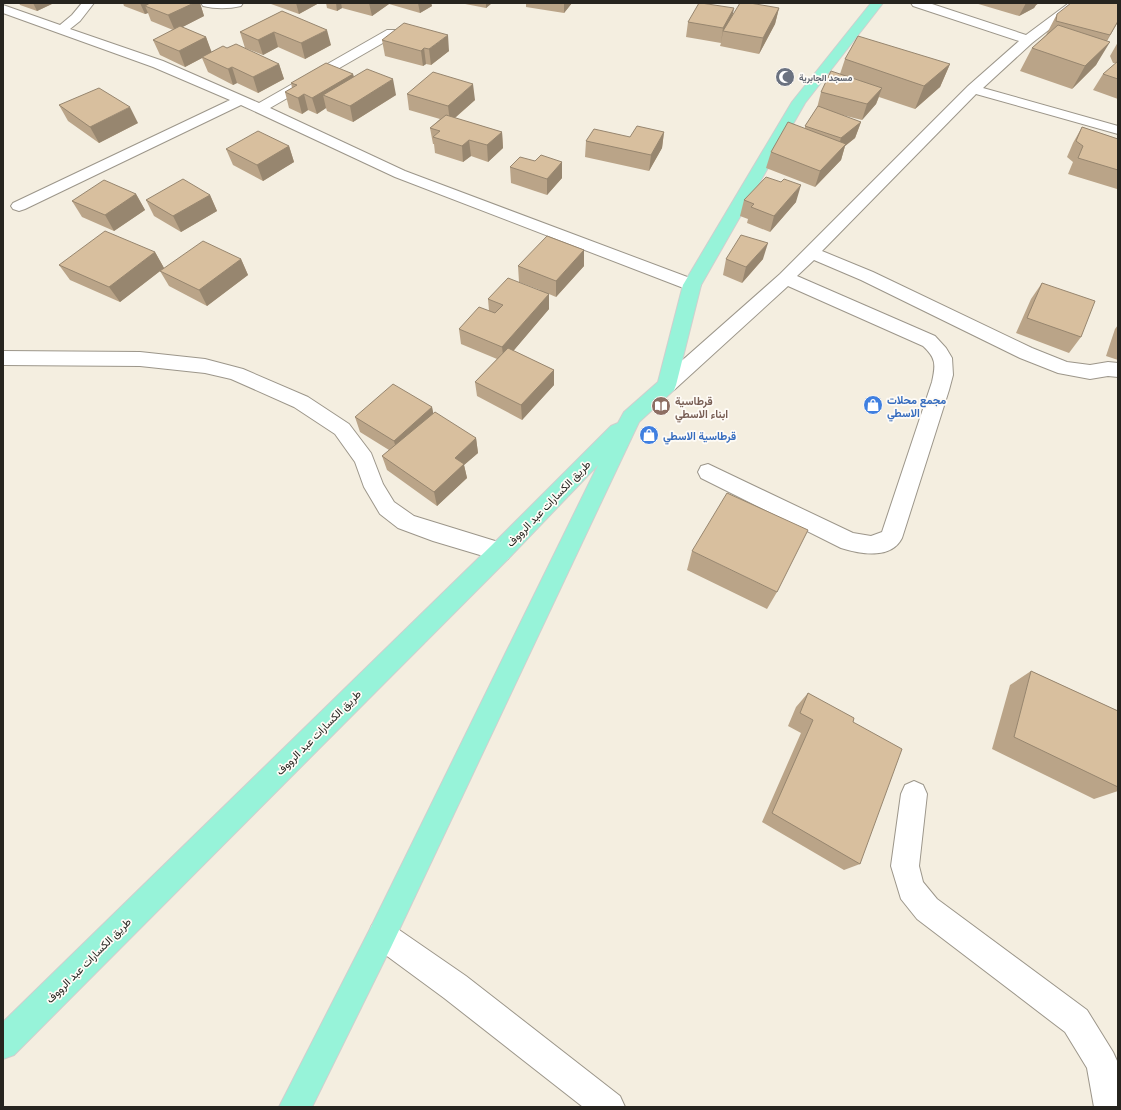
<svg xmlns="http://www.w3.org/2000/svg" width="1121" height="1110" font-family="Lato,Vazirmatn,sans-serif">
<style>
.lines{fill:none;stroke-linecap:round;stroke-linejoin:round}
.minor-casing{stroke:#9c968a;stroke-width:2}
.major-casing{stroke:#cfcfce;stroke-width:2}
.minor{fill:#fff;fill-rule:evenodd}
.major{fill:#97f3d9;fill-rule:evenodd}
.wall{fill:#baa488}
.shaded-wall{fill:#97866f}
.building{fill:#d8bf9e;stroke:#97866f}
.labels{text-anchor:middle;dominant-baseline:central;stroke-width:3.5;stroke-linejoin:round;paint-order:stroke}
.far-worship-label{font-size:9px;font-weight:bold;fill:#5b616d;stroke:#fefbf6;text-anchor:start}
.shop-label{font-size:11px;font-weight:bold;fill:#366cbe;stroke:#fefbf6;text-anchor:start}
.education-label{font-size:11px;font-weight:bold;fill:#785e54;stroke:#fefbf6;text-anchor:start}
.street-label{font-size:11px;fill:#26241f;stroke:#fefbf6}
</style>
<rect width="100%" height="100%" fill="#f4eee0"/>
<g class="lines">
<defs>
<path id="minor" d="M 82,3 L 94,3 L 80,21 L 70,29 L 163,61 L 259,103 L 387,30 L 395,30 L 397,33 L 395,36 L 270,108 L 405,171 L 698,281 L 701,285 L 698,289 L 692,291 L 686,289 L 395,177 L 241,105 L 25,209 L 19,211 L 13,209 L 11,206 L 13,203 L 230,100 L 153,67 L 3,13 L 3,5 L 60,25 L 72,15 Z
M 201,3 L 243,3 L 241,6 C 228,9 216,9 203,6 Z
M 911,3 L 929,3 L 1026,35 L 1069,3 L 1083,3 L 1032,43 L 983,88 L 1118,126 L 1118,134 L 976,94 L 822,251 L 873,272 L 1032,348 L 1067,362 L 1090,365 L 1108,362 L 1118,363 L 1118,377 L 1108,376 L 1090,379 L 1058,373 L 1020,358 L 861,280 L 814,260 L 797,276 L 935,336 L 946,348 L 952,358 L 953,375 L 949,390 L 902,538 C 891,560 860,554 841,548 L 701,478 L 698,472 L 701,466 L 708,464 L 853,533 L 871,536 L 882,532 L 932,382 C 936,364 936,358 923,346 L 788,286 L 674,390 L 667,392 L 660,390 L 658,385 L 660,380 L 780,274 L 968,86 L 1019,41 L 913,6 Z
M 3,351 L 140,352 L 205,359 L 243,369 L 308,397 L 349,424 L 371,453 L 383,484 L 394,502 L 414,516 L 508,545 L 511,552 L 508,559 L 500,561 L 433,541 L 398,528 L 380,514 L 364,487 L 355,462 L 335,434 L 294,407 L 231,379 L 205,373 L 140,366 L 3,365 Z
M 914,781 L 923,785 L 927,794 L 919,866 L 923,882 L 937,899 L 1087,1010 L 1113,1052 L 1118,1063 L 1118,1107 L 1094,1107 L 1087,1068 L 1065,1032 L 917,919 L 901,899 L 891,866 L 901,794 L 905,785 Z
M 382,921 L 392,925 L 466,976 L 620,1096 L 625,1107 L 583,1107 L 444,998 L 372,945 L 368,935 L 372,925 Z"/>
<path id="major" d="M 871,3 L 883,3 L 805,103 L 701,285 L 676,385 L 674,390 L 639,422 L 392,945 L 312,1107 L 279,1107 L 372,925 L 598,465 L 508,559 L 14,1055 L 3,1059 L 3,1022 L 492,545 L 611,426 L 618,423 L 624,412 L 658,382 L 683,285 L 792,102 Z"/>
</defs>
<use href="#minor" class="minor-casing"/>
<use href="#major" class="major-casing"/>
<use href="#minor" class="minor"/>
<use href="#major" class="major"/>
</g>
<path class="wall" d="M 19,3 L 54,3 L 37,11 L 20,5 Z
M 123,3 L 200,3 L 204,16 L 182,27 L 206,37 L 211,52 L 227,48 L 279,64 L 284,79 L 258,93 L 237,83 L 233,85 L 208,72 L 202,58 L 185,67 L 160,55 L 153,40 L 173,30 L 151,21 L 148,13 L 145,14 L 124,6 Z
M 270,3 L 319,3 L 299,14 L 271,4 Z
M 326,3 L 431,3 L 432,6 L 420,13 L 389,4 L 372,16 L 342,8 L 337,11 L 327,8 Z
M 460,3 L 492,3 L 486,8 Z
M 526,3 L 572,3 L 564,13 L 526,7 Z
M 975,3 L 1039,3 L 1036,5 L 1034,8 L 1019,16 Z
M 734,8 L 732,15 L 779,8 L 775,24 L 759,54 L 720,46 L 721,43 L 686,37 L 688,22 Z
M 282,11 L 331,45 L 305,59 L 278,47 L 263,55 L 245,48 L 240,32 Z
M 1057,14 L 1118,22 L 1107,41 L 1096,65 L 1072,89 L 1020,71 L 1032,48 L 1046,35 Z
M 382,40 L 449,51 L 431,65 L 426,64 L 423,66 L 385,56 Z
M 1118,42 L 1118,99 L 1093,90 L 1103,74 L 1116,63 L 1113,63 L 1110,56 Z
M 845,59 L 950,64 L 940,87 L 915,109 L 879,97 L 876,104 L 862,120 L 838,114 L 861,122 L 855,138 L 845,146 L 841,160 L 815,187 L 766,168 L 771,152 L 805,128 L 805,126 L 817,108 L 821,92 L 840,74 Z
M 353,74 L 354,77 L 396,95 L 353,122 L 327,111 L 326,108 L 317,114 L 308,110 L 302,114 L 289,108 L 285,92 L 292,88 L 291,83 Z
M 407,94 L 475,100 L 455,118 L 502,132 L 503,148 L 488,162 L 471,156 L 463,162 L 435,153 L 434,144 L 433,144 L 430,128 L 440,119 L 409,110 Z
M 59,105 L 138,123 L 99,143 L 68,121 Z
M 1082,127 L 1118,139 L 1118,187 L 1117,189 L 1068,174 L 1073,162 L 1067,157 L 1073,143 Z
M 664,132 L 662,148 L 649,171 L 585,157 L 586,141 L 630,137 Z
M 289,146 L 294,162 L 263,181 L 233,165 L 226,149 Z
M 535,161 L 562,162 L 562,178 L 547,195 L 511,183 L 510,167 Z
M 781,182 L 796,202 L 770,232 L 747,223 L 748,219 L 740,216 L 744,200 Z
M 136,194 L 145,210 L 114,231 L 82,217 L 72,201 Z
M 210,195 L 217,211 L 181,232 L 154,216 L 146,200 Z
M 584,250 L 584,266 L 556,297 L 549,294 L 549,309 L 513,351 L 554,370 L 554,385 L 522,420 L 477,396 L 475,382 L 497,359 L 461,344 L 459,329 L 489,311 L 488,299 L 540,290 L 519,282 L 518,266 Z
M 155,252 L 164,268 L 120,302 L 70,280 L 59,265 Z
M 241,259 L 248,275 L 207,306 L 169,286 L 160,271 Z
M 726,259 L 763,259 L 742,283 L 723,275 Z
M 1042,283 L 1081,337 L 1069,353 L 1016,333 L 1031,299 Z
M 1118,325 L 1118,360 L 1106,356 L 1115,329 Z
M 432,407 L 433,413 L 476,438 L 478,453 L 464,465 L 467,478 L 437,506 L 387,470 L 382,456 L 389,450 L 360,432 L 355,417 Z
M 692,551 L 777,592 L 767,609 L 687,570 Z
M 1031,671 L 1118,711 L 1118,791 L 1094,799 L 992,749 L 1010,685 Z
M 808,693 L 853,722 L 860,864 L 844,870 L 762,822 L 801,733 L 788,726 L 796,707 Z"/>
<path class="shaded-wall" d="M 33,3 L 54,3 L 37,11 Z
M 140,3 L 169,3 L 145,6 L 148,13 L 145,14 Z
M 194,3 L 200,3 L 204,16 L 175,31 L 168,15 Z
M 296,3 L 319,3 L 299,14 Z
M 336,3 L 341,3 L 342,8 L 337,11 Z
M 369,3 L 389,3 L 389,4 L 372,16 Z
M 418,3 L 431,3 L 432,6 L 420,13 Z
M 486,3 L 492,3 L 486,8 Z
M 564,3 L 572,3 L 564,13 Z
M 1026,3 L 1039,3 L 1036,5 L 1034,8 L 1019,16 Z
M 734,8 L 731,24 L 723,31 L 721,43 L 723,28 Z
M 779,8 L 775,24 L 759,54 L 763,38 Z
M 1118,21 L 1102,49 L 1110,42 L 1096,65 L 1072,89 L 1085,66 L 1101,50 Z
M 327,30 L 331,45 L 305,59 L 301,43 Z
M 274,32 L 278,47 L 263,55 L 258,40 Z
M 448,35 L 449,51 L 431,65 L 429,49 Z
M 206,37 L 212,53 L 202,57 L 202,58 L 185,67 L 179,51 Z
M 424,48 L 426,64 L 423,66 L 421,51 Z
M 279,64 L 284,79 L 258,93 L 253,77 Z
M 950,64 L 940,87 L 915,109 L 924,86 Z
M 232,67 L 237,83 L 233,85 L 228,69 Z
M 353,74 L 357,90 L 323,95 L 326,108 L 317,114 L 312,98 Z
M 393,79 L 396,95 L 353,122 L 350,106 Z
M 473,84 L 475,100 L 450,122 L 448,106 Z
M 882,88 L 876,104 L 862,120 L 867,104 Z
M 304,94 L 308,110 L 302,114 L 298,98 Z
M 130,107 L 138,123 L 99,143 L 90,127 Z
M 861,122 L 855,138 L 845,146 L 841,160 L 815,187 L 820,171 L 836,154 L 841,138 Z
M 502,132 L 503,148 L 488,162 L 487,145 Z
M 664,132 L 662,148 L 649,171 L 651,155 Z
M 469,140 L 471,156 L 463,162 L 462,146 Z
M 289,146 L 294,162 L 263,181 L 257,165 Z
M 562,162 L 562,178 L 547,195 L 547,179 Z
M 801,185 L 796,202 L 770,232 L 774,216 Z
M 136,194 L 145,210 L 114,231 L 105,215 Z
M 210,195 L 217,211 L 181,232 L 173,216 Z
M 768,243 L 763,259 L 742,283 L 746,267 Z
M 584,250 L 584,266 L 556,297 L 556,281 Z
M 155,252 L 164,268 L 120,302 L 109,287 Z
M 241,259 L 248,275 L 207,306 L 199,290 Z
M 549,294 L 549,309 L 504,362 L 502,347 Z
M 554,370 L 554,385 L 522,420 L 521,405 Z
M 432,407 L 435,422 L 398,456 L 394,441 Z
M 476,438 L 478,453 L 464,465 L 467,478 L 437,506 L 434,492 L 455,458 Z"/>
<path class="building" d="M 150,3 L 194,3 L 168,15 L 145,6 Z
M 699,3 L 701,3 L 734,8 L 723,28 L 688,22 Z
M 740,3 L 750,3 L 779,8 L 763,38 L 723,31 Z
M 1071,3 L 1115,3 L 1118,4 L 1118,21 L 1110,35 L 1056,21 L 1057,14 Z
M 282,11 L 327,30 L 301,43 L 274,32 L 258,40 L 240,32 Z
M 404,23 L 448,35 L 429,49 L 424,48 L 421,51 L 382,40 Z
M 1058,25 L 1110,42 L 1085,66 L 1032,48 Z
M 180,26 L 206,37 L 179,51 L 153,40 Z
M 858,36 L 950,64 L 924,86 L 845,59 Z
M 236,44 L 279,64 L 253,77 L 232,67 L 228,69 L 202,57 L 223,46 L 227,48 Z
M 1118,61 L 1118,79 L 1103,74 Z
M 326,63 L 353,74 L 312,98 L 304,94 L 298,98 L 285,92 L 297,85 L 291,83 Z
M 367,69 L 393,79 L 350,106 L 323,95 Z
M 831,71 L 882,88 L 867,104 L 821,92 Z
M 433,72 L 473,84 L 448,106 L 407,94 Z
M 99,88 L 130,107 L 90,127 L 59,105 Z
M 818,106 L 861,122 L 841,138 L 805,126 Z
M 446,115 L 502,132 L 487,145 L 469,140 L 462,146 L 433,137 L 440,131 L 430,128 Z
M 788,122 L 846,144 L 820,171 L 771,152 Z
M 637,126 L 664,132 L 651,155 L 586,141 L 594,129 L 630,137 Z
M 1082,127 L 1118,139 L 1118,170 L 1078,158 L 1083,146 L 1076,141 Z
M 258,131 L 289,146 L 257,165 L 226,149 Z
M 541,155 L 562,162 L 547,179 L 510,167 L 520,157 L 535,161 Z
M 766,177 L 781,182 L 784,179 L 801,185 L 774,216 L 751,207 L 754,204 L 744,200 Z
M 183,179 L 210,195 L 173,216 L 146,200 Z
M 104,180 L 136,194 L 105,215 L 72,201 Z
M 105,231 L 155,252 L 109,287 L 59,265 Z
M 741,235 L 768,243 L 746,267 L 726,259 Z
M 547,236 L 584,250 L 556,281 L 518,266 Z
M 203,241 L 241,259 L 199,290 L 160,271 Z
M 508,278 L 549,294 L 502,347 L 459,329 L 479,307 L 495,313 L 503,305 L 488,299 Z
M 1042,283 L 1095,301 L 1081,337 L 1027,318 Z
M 508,348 L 554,370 L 521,405 L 475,382 Z
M 393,384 L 432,407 L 394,441 L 355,417 Z
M 435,412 L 476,438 L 455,458 L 464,464 L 434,492 L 382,456 Z
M 727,493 L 808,530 L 777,592 L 692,551 Z
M 1031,671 L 1118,711 L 1118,787 L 1014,737 Z
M 808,693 L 854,718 L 853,722 L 902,749 L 860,864 L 772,813 L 813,720 L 800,713 Z"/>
<defs>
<symbol id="mosque-disc" viewBox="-11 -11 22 22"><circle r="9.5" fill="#6b7280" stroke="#fefbf6"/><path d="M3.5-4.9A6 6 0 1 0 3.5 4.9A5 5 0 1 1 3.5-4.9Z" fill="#fff"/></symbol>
<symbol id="shop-disc" viewBox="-11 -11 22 22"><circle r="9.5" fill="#3f7fe0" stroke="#fefbf6"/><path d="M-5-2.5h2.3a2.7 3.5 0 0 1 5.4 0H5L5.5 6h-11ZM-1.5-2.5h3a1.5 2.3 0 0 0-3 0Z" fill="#fff"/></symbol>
<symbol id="library-disc" viewBox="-11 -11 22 22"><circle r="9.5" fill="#8d6e63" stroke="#fefbf6"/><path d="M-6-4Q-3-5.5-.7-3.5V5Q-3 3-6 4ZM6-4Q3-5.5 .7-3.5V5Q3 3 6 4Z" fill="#fff"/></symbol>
</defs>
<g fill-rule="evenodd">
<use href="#mosque-disc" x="774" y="66" width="22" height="22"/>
<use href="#shop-disc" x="862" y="394" width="22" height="22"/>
<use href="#library-disc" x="650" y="395" width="22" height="22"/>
<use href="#shop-disc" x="638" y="424" width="22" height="22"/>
</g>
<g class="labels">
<g class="far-worship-label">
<text x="799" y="77">مسجد الجابرية</text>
</g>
<g class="shop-label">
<text x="887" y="399">مجمع محلات<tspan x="887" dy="13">الاسطي</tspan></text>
<text x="663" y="435">قرطاسية الاسطي</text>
</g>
<g class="education-label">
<text x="675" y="400">قرطاسية<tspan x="675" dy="13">ابناء الاسطي</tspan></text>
</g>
<g class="street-label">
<text transform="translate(548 503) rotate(-46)">طريق الكسارات عبد الرووف</text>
<text transform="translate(318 732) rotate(-45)">طريق الكسارات عبد الرووف</text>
<text transform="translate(88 960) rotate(-45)">طريق الكسارات عبد الرووف</text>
</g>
</g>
<rect width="1121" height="1110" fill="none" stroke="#26241f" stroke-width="8"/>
</svg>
